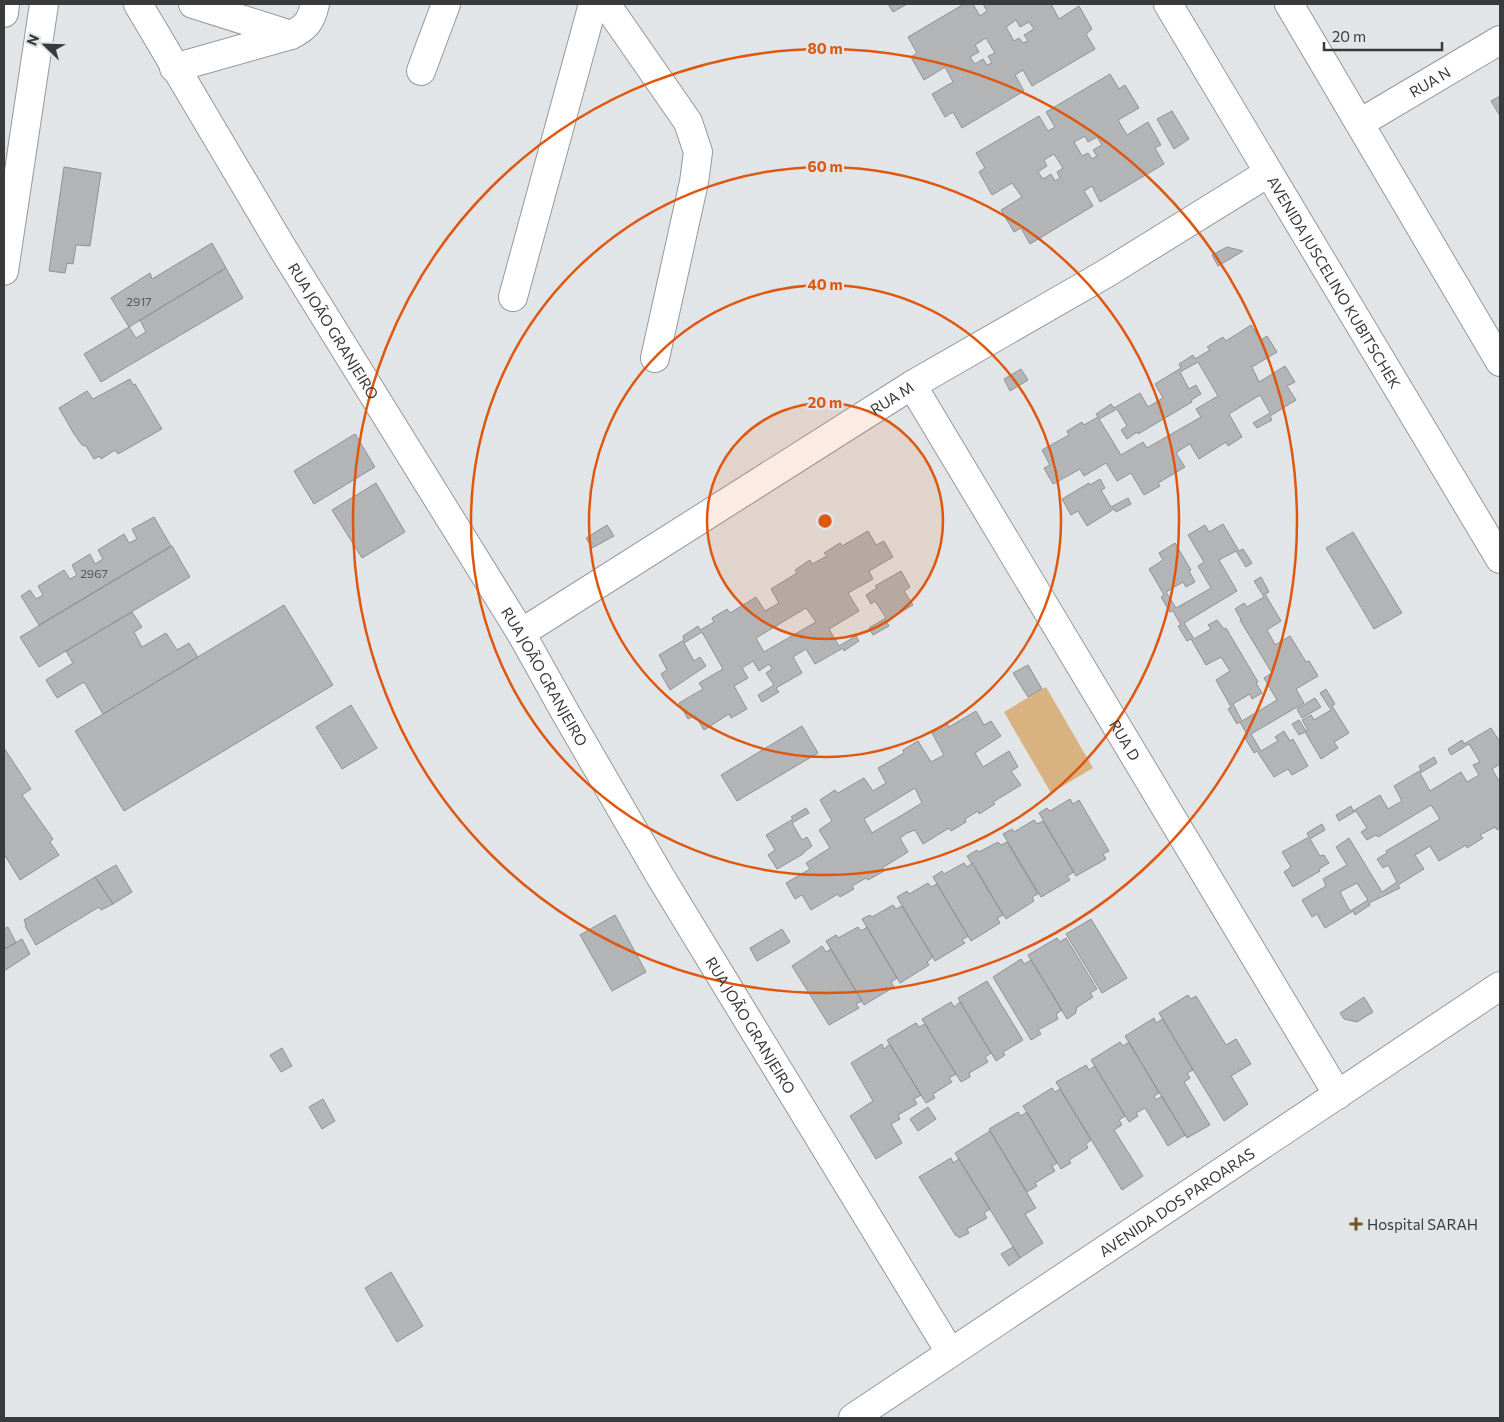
<svg xmlns="http://www.w3.org/2000/svg" width="1504" height="1422" font-family="Commissioner,sans-serif">
<style>
.green{fill:#d9b281}
.building{fill:#b2b4b6;stroke:#8f9194;fill-rule:evenodd}
.lines{fill:none;stroke-linecap:round;stroke-linejoin:round}
.street-casing{stroke:#96989a;stroke-width:30}
.secondary-casing{stroke:#96989a;stroke-width:30}
.primary-casing{stroke:#96989a;stroke-width:30}
.street{stroke:#fff;stroke-width:28}
.secondary{stroke:#fff;stroke-width:28}
.primary{stroke:#fff;stroke-width:28}
.ring{fill:none;stroke:#df570e;stroke-width:2.5}
.poi-dot{fill:#735429;stroke:#e2e5e7;stroke-width:2}
.labels{text-anchor:middle;dominant-baseline:central;stroke-width:4.5;stroke-linejoin:round;paint-order:stroke}
.number-label{font-size:12px;fill:#57585a}
.street-label{font-size:15px;fill:#393a3b;stroke:#e2e5e7}
.poi-label{font-size:15px;fill:#393a3b;stroke:#e2e5e7;text-anchor:start}
.centre{fill:#df570e;stroke:#e2e5e7;stroke-width:2.5}
.ring-label{font-size:15px;text-anchor:middle;font-weight:bold;fill:#df570e;stroke:#e2e5e7;stroke-width:4.5;stroke-linejoin:round;paint-order:stroke}
</style>
<rect width="100%" height="100%" fill="#e2e5e7"/>
<path class="green" d="M 1046,687 L 1093,768 L 1051,793 L 1004,712 Z"/>
<path class="building" d="M 888,4 L 907,4 L 893,12 Z
M 964,4 L 973,4 L 980,16 L 987,11 L 983,4 L 1052,4 L 1051,4 L 1059,19 L 1079,6 L 1092,29 L 1086,34 L 1095,49 L 1032,86 L 1023,70 L 1015,75 L 1024,91 L 962,128 L 953,112 L 945,117 L 932,94 L 953,82 L 945,67 L 924,80 L 911,57 L 917,53 L 908,37 ZM 1016,20 L 1020,27 L 1029,22 L 1034,29 L 1024,35 L 1028,41 L 1023,43 L 1019,38 L 1014,41 L 1006,27 ZM 986,38 L 995,53 L 988,56 L 992,63 L 987,65 L 983,59 L 975,64 L 970,57 L 979,52 L 975,45 Z
M 1110,74 L 1119,89 L 1125,85 L 1139,108 L 1118,120 L 1127,135 L 1148,122 L 1161,145 L 1155,148 L 1164,164 L 1100,202 L 1092,186 L 1084,191 L 1093,206 L 1030,244 L 1021,228 L 1014,232 L 1001,210 L 1022,197 L 1012,183 L 992,195 L 979,172 L 985,168 L 976,153 L 1039,116 L 1048,131 L 1055,127 L 1046,112 ZM 1085,136 L 1088,142 L 1097,137 L 1102,145 L 1093,150 L 1097,156 L 1092,159 L 1088,153 L 1082,156 L 1074,142 ZM 1054,154 L 1063,168 L 1057,172 L 1060,178 L 1055,181 L 1051,174 L 1043,179 L 1038,172 L 1047,166 L 1044,160 Z
M 1500,96 L 1500,116 L 1491,101 Z
M 1172,111 L 1189,139 L 1174,149 L 1157,119 Z
M 64,167 L 101,173 L 90,246 L 76,245 L 73,264 L 67,263 L 65,273 L 49,271 Z
M 212,243 L 226,268 L 129,327 L 111,298 L 150,273 L 152,279 Z
M 1227,247 L 1243,251 L 1218,266 L 1212,255 Z
M 226,268 L 243,298 L 101,382 L 84,354 L 129,327 L 136,338 L 146,332 L 140,320 Z
M 1251,325 L 1261,340 L 1267,336 L 1277,352 L 1252,367 L 1259,382 L 1285,366 L 1295,382 L 1287,386 L 1296,400 L 1270,416 L 1272,420 L 1257,428 L 1253,423 L 1270,413 L 1260,395 L 1229,414 L 1242,437 L 1228,446 L 1226,442 L 1199,459 L 1190,444 L 1183,448 L 1176,453 L 1185,467 L 1158,483 L 1160,486 L 1144,495 L 1131,473 L 1117,481 L 1106,463 L 1084,476 L 1080,469 L 1053,484 L 1044,468 L 1050,465 L 1042,450 L 1069,435 L 1067,431 L 1082,422 L 1084,425 L 1098,417 L 1096,414 L 1111,404 L 1114,408 L 1140,393 L 1148,407 L 1163,398 L 1155,384 L 1181,368 L 1179,364 L 1193,355 L 1195,359 L 1210,350 L 1207,347 L 1223,337 L 1226,341 ZM 1198,362 L 1218,396 L 1196,409 L 1201,417 L 1147,448 L 1143,442 L 1121,455 L 1099,419 L 1117,409 L 1127,426 L 1121,430 L 1127,439 L 1137,432 L 1138,434 L 1192,402 L 1191,400 L 1201,394 L 1196,385 L 1189,389 L 1180,372 Z
M 1021,369 L 1028,380 L 1010,391 L 1004,379 Z
M 130,379 L 133,385 L 135,384 L 162,429 L 118,454 L 115,450 L 101,459 L 100,456 L 94,459 L 86,446 L 82,445 L 74,434 L 59,408 L 87,391 L 93,399 Z
M 355,434 L 375,467 L 314,504 L 294,471 Z
M 1100,479 L 1105,488 L 1101,490 L 1111,507 L 1128,498 L 1131,504 L 1116,512 L 1114,509 L 1087,526 L 1078,511 L 1071,515 L 1062,499 L 1089,483 L 1090,485 Z
M 376,483 L 405,532 L 362,558 L 332,510 Z
M 154,517 L 171,546 L 39,625 L 21,596 L 30,590 L 36,599 L 43,595 L 38,586 L 64,570 L 70,579 L 77,575 L 72,565 L 90,554 L 95,564 L 103,559 L 98,550 L 124,534 L 129,543 L 137,539 L 132,529 Z
M 1223,524 L 1239,551 L 1243,549 L 1252,563 L 1246,567 L 1236,551 L 1219,560 L 1237,591 L 1184,623 L 1194,639 L 1211,629 L 1208,625 L 1217,620 L 1224,629 L 1226,628 L 1258,682 L 1256,683 L 1262,693 L 1252,699 L 1250,694 L 1233,704 L 1242,721 L 1277,700 L 1264,678 L 1272,673 L 1240,620 L 1241,619 L 1235,609 L 1244,603 L 1247,607 L 1264,597 L 1254,581 L 1261,577 L 1269,592 L 1265,594 L 1281,621 L 1267,630 L 1271,637 L 1275,645 L 1290,636 L 1306,662 L 1309,661 L 1318,676 L 1296,689 L 1304,703 L 1251,734 L 1261,751 L 1278,741 L 1275,737 L 1284,731 L 1290,741 L 1293,739 L 1308,766 L 1292,775 L 1288,769 L 1274,777 L 1257,751 L 1254,753 L 1245,738 L 1248,736 L 1240,722 L 1237,724 L 1228,709 L 1231,707 L 1216,680 L 1230,671 L 1221,657 L 1206,665 L 1191,639 L 1187,641 L 1178,626 L 1181,625 L 1173,611 L 1170,612 L 1161,597 L 1164,595 L 1149,569 L 1163,560 L 1159,553 L 1175,543 L 1191,570 L 1189,571 L 1195,582 L 1186,587 L 1183,582 L 1166,592 L 1176,608 L 1192,599 L 1211,588 L 1198,566 L 1204,562 L 1188,535 L 1205,525 L 1209,532 Z
M 607,525 L 614,536 L 592,548 L 586,538 Z
M 868,531 L 876,545 L 884,541 L 893,557 L 869,571 L 873,579 L 848,593 L 859,611 L 829,629 L 839,646 L 856,636 L 859,641 L 844,651 L 843,648 L 815,664 L 806,649 L 793,657 L 802,673 L 776,688 L 779,692 L 762,702 L 758,695 L 774,685 L 766,673 L 772,669 L 769,664 L 759,671 L 753,661 L 742,668 L 748,678 L 734,686 L 747,709 L 731,718 L 729,714 L 704,730 L 695,715 L 688,719 L 679,703 L 703,689 L 699,683 L 723,669 L 702,632 L 684,643 L 694,661 L 700,657 L 706,666 L 670,690 L 661,674 L 667,670 L 659,655 L 684,640 L 683,636 L 698,626 L 700,630 L 714,622 L 712,618 L 727,609 L 730,613 L 756,597 L 765,611 L 779,603 L 771,589 L 797,573 L 795,570 L 810,560 L 812,564 L 827,556 L 824,553 L 840,543 L 842,546 ZM 806,608 L 816,622 L 764,652 L 756,638 Z
M 1353,532 L 1402,613 L 1374,629 L 1326,548 Z
M 172,546 L 190,577 L 39,667 L 20,637 Z
M 901,571 L 910,587 L 904,591 L 913,605 L 886,621 L 889,626 L 873,635 L 869,628 L 886,618 L 875,601 L 871,604 L 866,595 L 877,588 L 875,586 Z
M 284,605 L 333,685 L 124,811 L 75,731 Z
M 132,612 L 142,627 L 134,632 L 142,647 L 166,633 L 177,650 L 189,643 L 198,657 L 103,714 L 84,682 L 57,698 L 46,680 L 73,663 L 66,651 Z
M 1028,665 L 1042,689 L 1028,697 L 1013,673 Z
M 1326,689 L 1335,704 L 1332,706 L 1349,733 L 1334,742 L 1338,748 L 1321,759 L 1305,732 L 1299,735 L 1292,724 L 1299,720 L 1306,731 L 1308,730 L 1302,720 L 1311,715 L 1314,720 L 1331,710 L 1320,693 Z
M 1315,698 L 1321,707 L 1302,718 L 1297,709 Z
M 351,705 L 377,748 L 342,769 L 316,727 Z
M 976,711 L 984,725 L 991,721 L 1001,736 L 975,753 L 983,767 L 1009,751 L 1018,767 L 1011,771 L 1021,785 L 993,802 L 995,804 L 979,814 L 978,811 L 965,819 L 966,822 L 951,831 L 949,828 L 923,844 L 915,830 L 907,833 L 900,838 L 908,852 L 882,868 L 884,871 L 868,880 L 866,878 L 852,886 L 854,889 L 840,897 L 838,894 L 811,910 L 802,895 L 795,899 L 786,883 L 810,869 L 806,863 L 830,848 L 819,830 L 832,821 L 820,800 L 835,790 L 838,793 L 864,778 L 873,791 L 886,783 L 878,768 L 904,753 L 903,750 L 918,741 L 931,762 L 944,755 L 932,733 L 947,723 L 949,727 ZM 915,788 L 922,803 L 872,833 L 864,819 Z
M 802,726 L 818,753 L 737,801 L 721,775 Z
M 1491,728 L 1500,742 L 1500,764 L 1492,769 L 1500,783 L 1500,828 L 1497,830 L 1495,827 L 1480,835 L 1483,838 L 1467,848 L 1466,845 L 1439,861 L 1430,846 L 1415,855 L 1424,869 L 1398,885 L 1400,888 L 1369,903 L 1370,905 L 1355,915 L 1353,911 L 1325,928 L 1317,914 L 1312,917 L 1302,900 L 1326,886 L 1323,879 L 1347,865 L 1336,847 L 1349,838 L 1382,892 L 1397,882 L 1388,865 L 1383,868 L 1377,859 L 1387,853 L 1386,851 L 1440,819 L 1431,805 L 1378,837 L 1376,835 L 1367,840 L 1361,832 L 1367,828 L 1356,811 L 1339,821 L 1336,815 L 1351,806 L 1353,811 L 1380,795 L 1388,809 L 1402,801 L 1394,786 L 1421,770 L 1419,766 L 1434,757 L 1437,763 L 1420,773 L 1430,791 L 1461,772 L 1467,782 L 1479,775 L 1473,765 L 1480,762 L 1469,744 L 1451,755 L 1448,749 L 1462,740 L 1464,744 ZM 1357,883 L 1368,900 L 1350,911 L 1340,892 Z
M 4,748 L 31,789 L 22,795 L 53,839 L 50,842 L 59,855 L 20,880 L 4,854 Z
M 1070,799 L 1073,804 L 1079,800 L 1109,851 L 1103,854 L 1106,859 L 1076,876 L 1039,813 L 1047,808 L 1050,811 Z
M 806,808 L 809,813 L 792,823 L 802,840 L 807,837 L 812,846 L 803,853 L 803,854 L 777,869 L 768,855 L 775,850 L 766,835 L 793,819 L 791,817 Z
M 1034,820 L 1037,824 L 1043,821 L 1074,872 L 1067,876 L 1070,880 L 1041,897 L 1003,834 L 1012,829 L 1014,832 Z
M 1322,824 L 1325,830 L 1310,839 L 1320,856 L 1324,855 L 1329,863 L 1319,869 L 1320,871 L 1293,887 L 1284,872 L 1291,867 L 1282,852 L 1309,837 L 1307,833 Z
M 998,842 L 1001,845 L 1007,842 L 1038,894 L 1032,897 L 1034,901 L 1006,919 L 967,856 L 977,850 L 979,852 Z
M 964,863 L 967,867 L 973,863 L 1003,915 L 997,918 L 1000,923 L 971,941 L 933,877 L 942,871 L 944,874 Z
M 116,865 L 132,892 L 113,904 L 95,877 Z
M 95,877 L 113,904 L 101,910 L 99,907 L 36,945 L 25,926 L 26,925 L 24,920 Z
M 928,883 L 931,887 L 937,884 L 968,936 L 962,940 L 965,943 L 935,961 L 897,897 L 907,891 L 909,894 Z
M 893,905 L 896,909 L 902,906 L 933,957 L 927,962 L 929,965 L 900,983 L 862,919 L 870,915 L 872,917 Z
M 615,915 L 646,972 L 612,991 L 580,935 Z
M 1091,919 L 1127,978 L 1102,993 L 1066,934 Z
M 8,927 L 16,943 L 4,949 L 4,929 Z
M 858,927 L 861,931 L 867,927 L 897,978 L 891,982 L 894,987 L 864,1005 L 826,941 L 836,935 L 838,938 Z
M 782,929 L 790,942 L 757,961 L 750,948 Z
M 1057,938 L 1060,942 L 1066,938 L 1097,989 L 1090,993 L 1093,997 L 1076,1008 L 1077,1010 L 1075,1012 L 1076,1013 L 1067,1019 L 1028,955 Z
M 22,939 L 30,954 L 4,971 L 4,949 Z
M 822,946 L 826,952 L 831,949 L 862,1001 L 856,1004 L 859,1008 L 829,1025 L 792,966 Z
M 1021,959 L 1024,964 L 1031,960 L 1062,1010 L 1056,1014 L 1058,1019 L 1038,1030 L 1041,1034 L 1031,1040 L 993,977 Z
M 987,981 L 1023,1040 L 1003,1052 L 1005,1055 L 996,1061 L 958,998 Z
M 1188,995 L 1191,999 L 1196,996 L 1226,1045 L 1236,1039 L 1251,1064 L 1231,1076 L 1248,1104 L 1224,1121 L 1159,1013 Z
M 1364,997 L 1373,1012 L 1357,1022 L 1344,1019 L 1340,1013 Z
M 951,1002 L 954,1007 L 960,1002 L 991,1053 L 985,1057 L 988,1062 L 969,1073 L 970,1077 L 961,1082 L 922,1019 Z
M 1154,1018 L 1156,1023 L 1163,1019 L 1193,1070 L 1187,1073 L 1190,1078 L 1184,1082 L 1210,1125 L 1187,1138 L 1125,1036 Z
M 916,1023 L 919,1027 L 925,1024 L 956,1074 L 949,1078 L 952,1082 L 933,1094 L 935,1098 L 926,1103 L 887,1040 Z
M 1120,1042 L 1123,1046 L 1129,1042 L 1159,1093 L 1154,1096 L 1156,1100 L 1162,1096 L 1185,1135 L 1168,1146 L 1145,1108 L 1136,1113 L 1138,1116 L 1129,1122 L 1091,1060 Z
M 882,1044 L 884,1049 L 890,1044 L 921,1095 L 914,1099 L 917,1104 L 898,1115 L 900,1119 L 891,1124 L 902,1143 L 876,1159 L 850,1116 L 873,1101 L 851,1063 Z
M 282,1048 L 292,1066 L 281,1072 L 270,1055 Z
M 1086,1065 L 1089,1070 L 1095,1066 L 1125,1116 L 1119,1120 L 1122,1125 L 1114,1130 L 1143,1176 L 1122,1190 L 1056,1082 Z
M 1052,1088 L 1055,1092 L 1060,1089 L 1091,1140 L 1086,1144 L 1088,1148 L 1069,1160 L 1071,1163 L 1061,1169 L 1023,1106 Z
M 323,1099 L 335,1121 L 322,1129 L 309,1107 Z
M 928,1107 L 936,1119 L 918,1131 L 910,1119 Z
M 1018,1112 L 1021,1116 L 1027,1112 L 1057,1163 L 1052,1166 L 1055,1171 L 1035,1183 L 1037,1186 L 1027,1192 L 989,1129 Z
M 990,1131 L 1036,1208 L 1025,1214 L 1043,1243 L 1020,1258 L 955,1153 Z
M 951,1158 L 953,1163 L 959,1159 L 990,1209 L 984,1213 L 987,1218 L 967,1229 L 969,1233 L 959,1238 L 957,1235 L 956,1236 L 919,1177 Z
M 1013,1247 L 1020,1258 L 1009,1266 L 1001,1254 Z
M 391,1272 L 423,1326 L 397,1342 L 365,1288 Z"/>
<g class="lines">
<defs>
<g id="street">
<path id="s1" d="M 138,4 L 283,249 L 521,633 L 565,712 L 660,876 L 950,1352"/>
<path d="M 193,4 L 291,35"/>
<path d="M 606,4 L 688,122 L 698,152 L 694,182 L 655,358"/>
<path d="M 4,13 L 5,4"/>
<path d="M 174,68 L 291,35 C 307,27 311,21 315,4"/>
<path d="M 421,71 L 446,4"/>
<path id="s2" d="M 1360,123 L 1500,40"/>
<path d="M 513,297 L 593,4"/>
<path id="s3" d="M 912,385 L 1338,1095"/>
<path id="s4" d="M 521,633 L 912,385 L 1105,274 L 1268,173"/>
</g>
<g id="secondary">
<path d="M 4,271 L 44,4"/>
<path id="s5" d="M 853,1418 L 1500,986"/>
</g>
<g id="primary">
<path id="s6" d="M 1168,4 L 1500,559"/>
<path d="M 1289,4 L 1500,362"/>
</g>
</defs>
<use href="#street" class="street-casing"/>
<use href="#secondary" class="secondary-casing"/>
<use href="#primary" class="primary-casing"/>
<use href="#street" class="street"/>
<use href="#secondary" class="secondary"/>
<use href="#primary" class="primary"/>
</g>
<circle cx="825" cy="521" r="118" fill="#df570e" fill-opacity=".12"/>
<g class="ring">
<circle cx="825" cy="521" r="118"/>
<circle cx="825" cy="521" r="236"/>
<circle cx="825" cy="521" r="354"/>
<circle cx="825" cy="521" r="472"/>
</g>
<path class="poi-dot" d="M1353.5 1216.5h5v5h5v5h-5v5h-5v-5h-5v-5h5z"/>
<g class="labels">
<g class="number-label">
<text x="139" y="301">2917</text>
<text x="94" y="573">2967</text>
</g>
<g class="street-label">
<text stroke="none"><textPath href="#s2" startOffset="81">RUA N</textPath></text>
<text stroke="none"><textPath href="#s6" startOffset="324">AVENIDA JUSCELINO KUBITSCHEK</textPath></text>
<text stroke="none"><textPath href="#s1" startOffset="381">RUA JOÃO GRANJEIRO</textPath></text>
<text stroke="none"><textPath href="#s4" startOffset="439">RUA M</textPath></text>
<text stroke="none"><textPath href="#s1" startOffset="786">RUA JOÃO GRANJEIRO</textPath></text>
<text stroke="none"><textPath href="#s3" startOffset="414">RUA D</textPath></text>
<text stroke="none"><textPath href="#s1" startOffset="1191">RUA JOÃO GRANJEIRO</textPath></text>
<text stroke="none"><textPath href="#s5" startOffset="389">AVENIDA DOS PAROARAS</textPath></text>
</g>
<g class="poi-label">
<text x="1367" y="1224">Hospital SARAH</text>
</g>
</g>
<circle cx="825" cy="521" r="8" class="centre"/>
<g class="ring-label">
<text x="825" y="54">80 m</text>
<text x="825" y="172">60 m</text>
<text x="825" y="290">40 m</text>
<text x="825" y="408">20 m</text>
</g>
<rect width="1504" height="1422" fill="none" stroke="#393a3b" stroke-width="10"/>
<g transform="translate(45 45) rotate(293)" stroke="#e2e5e7" stroke-width="4" paint-order="stroke">
<path d="M0-4L9 19L0 12L-9 19Z" fill="#393a3b"/>
<text y="-8" font-size="14" font-weight="bold" text-anchor="middle" fill="#393a3b">N</text>
</g>
<path d="M1324 42v8h118v-8" fill="none" stroke="#393a3b" stroke-width="2.5"/>
<text x="1332" y="42" font-size="15" fill="#393a3b" stroke="#e2e5e7" stroke-width="4" paint-order="stroke">20 m</text>
</svg>
